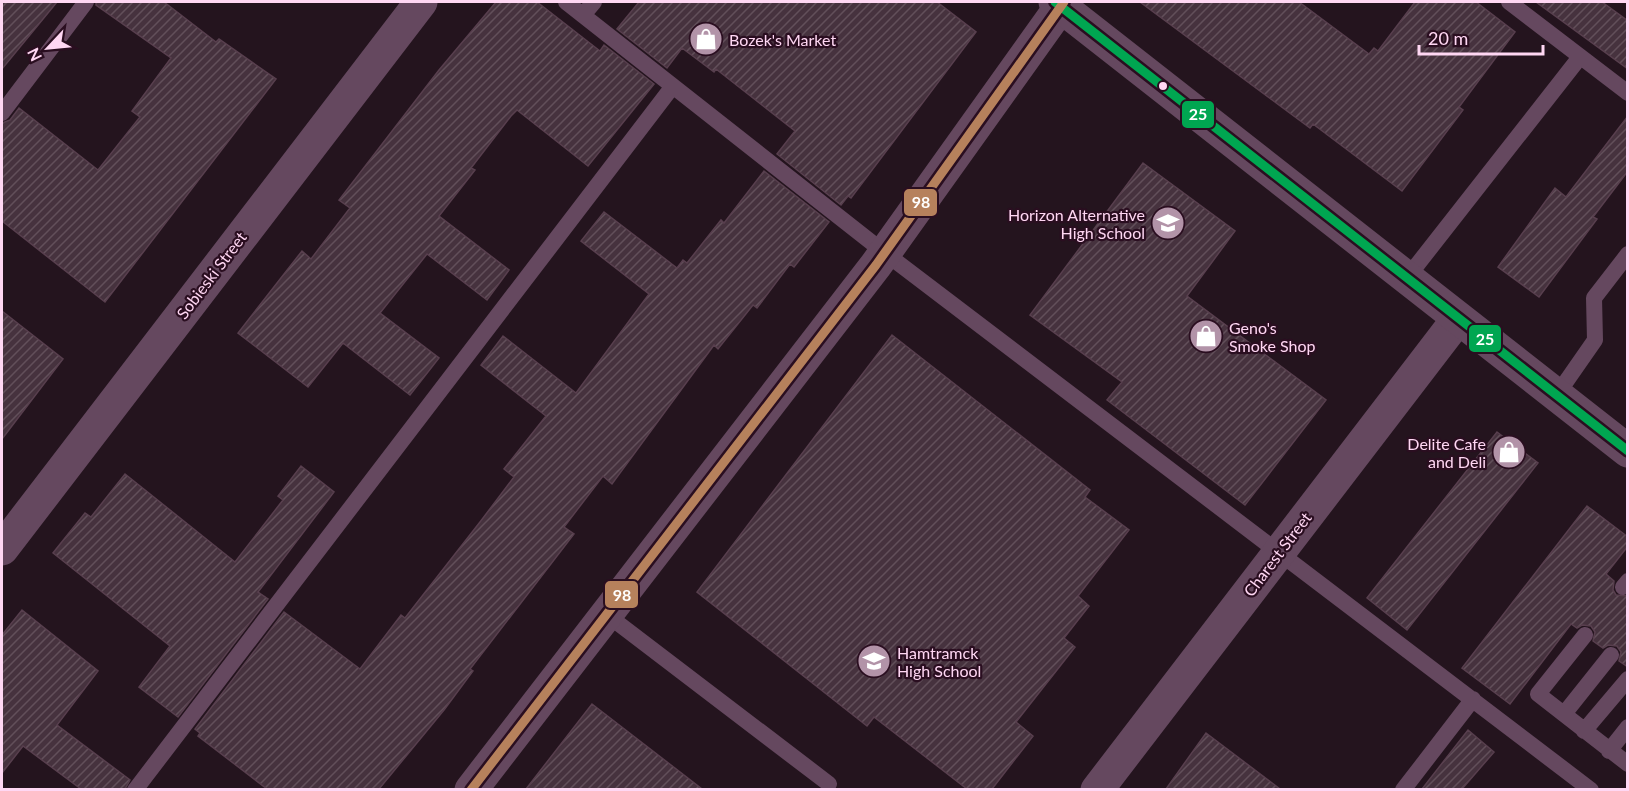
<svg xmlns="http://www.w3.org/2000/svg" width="1629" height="791" font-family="Lato,sans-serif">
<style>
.building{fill:url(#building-hatch);stroke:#583f4e;stroke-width:1.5}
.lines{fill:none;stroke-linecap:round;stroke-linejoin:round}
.service{stroke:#65485f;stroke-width:16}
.minor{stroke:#65485f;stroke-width:33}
.tertiary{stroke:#65485f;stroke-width:33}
.bus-1-casing{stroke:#2a0e20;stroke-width:14}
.bus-2-casing{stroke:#2a0e20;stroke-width:14}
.bus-1{stroke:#00a651;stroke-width:9}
.bus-2{stroke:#b6815c;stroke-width:9}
.bus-dot{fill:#ffd7f3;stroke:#2a0e20;stroke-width:2}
.labels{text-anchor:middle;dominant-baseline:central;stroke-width:4.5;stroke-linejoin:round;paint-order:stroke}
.poi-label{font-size:16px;fill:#ffd7f3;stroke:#2a0e20;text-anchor:start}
.street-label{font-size:16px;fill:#ffd7f3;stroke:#2a0e20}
.line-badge{stroke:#2a0e20;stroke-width:2}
.badge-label{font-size:16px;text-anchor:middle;font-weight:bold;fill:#fff}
</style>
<defs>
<pattern id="building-hatch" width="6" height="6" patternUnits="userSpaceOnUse" patternTransform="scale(1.5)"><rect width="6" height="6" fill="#46323e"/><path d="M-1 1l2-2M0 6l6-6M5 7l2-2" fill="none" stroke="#624f5a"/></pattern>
</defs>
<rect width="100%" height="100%" fill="#24141e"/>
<path class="building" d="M 2,2 L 57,2 L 2,69 Z
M 96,2 L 164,2 L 216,42 L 219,39 L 276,79 L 105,302 L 2,221 L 2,123 L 10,120 L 19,108 L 98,170 L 140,117 L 132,111 L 171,58 L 96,5 Z
M 496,2 L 537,2 L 600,51 L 604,45 L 654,84 L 588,166 L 517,110 L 511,116 L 471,168 L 475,170 L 439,216 L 509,270 L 487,300 L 427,254 L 380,313 L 439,358 L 410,395 L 343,343 L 308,387 L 238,333 L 302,251 L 311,259 L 350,208 L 339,200 L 439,70 Z
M 639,2 L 937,2 L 976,32 L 851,198 L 848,196 L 841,205 L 777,154 L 795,131 L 716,69 L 714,72 L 682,48 L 667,68 L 617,29 Z
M 1140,2 L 1299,2 L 1369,54 L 1374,48 L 1378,51 L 1415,2 L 1476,2 L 1515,32 L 1459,107 L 1463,110 L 1402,191 L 1313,124 L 1310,128 Z
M 1536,2 L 1602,2 L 1628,21 L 1628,69 Z
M 1628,116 L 1628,171 L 1593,217 L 1597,219 L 1539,297 L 1498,267 L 1555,188 L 1566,197 Z
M 1143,163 L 1235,231 L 1187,296 L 1326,400 L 1245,505 L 1107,400 L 1122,382 L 1030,315 Z
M 764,171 L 829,222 L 794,267 L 790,264 L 757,308 L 753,305 L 718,349 L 714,345 L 612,484 L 603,476 L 564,527 L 574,534 L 470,669 L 473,671 L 444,710 L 379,789 L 267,789 L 198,736 L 200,733 L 195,729 L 284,612 L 360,669 L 401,615 L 405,618 L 480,522 L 514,477 L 504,469 L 546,416 L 481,365 L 503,336 L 576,393 L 649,294 L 581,241 L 604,212 L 677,268 L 683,260 L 687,263 L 721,220 L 724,223 Z
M 2,311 L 63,359 L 2,439 Z
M 892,335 L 1090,490 L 1085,497 L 1129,530 L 1078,596 L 1089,606 L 1064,638 L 1075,647 L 1016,722 L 1033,736 L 992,789 L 967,789 L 874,717 L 867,726 L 697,592 Z
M 1497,432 L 1538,463 L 1407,630 L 1367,598 Z
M 301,466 L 334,492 L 258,592 L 268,599 L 178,717 L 139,687 L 170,646 L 53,553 L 85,513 L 91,517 L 125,474 L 235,562 L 283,500 L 278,496 Z
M 1587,506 L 1628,537 L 1628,546 L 1606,574 L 1614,581 L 1613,590 L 1616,595 L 1628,596 L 1628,667 L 1619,661 L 1621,652 L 1617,646 L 1608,645 L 1603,648 L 1593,641 L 1595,632 L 1591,626 L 1582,625 L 1577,628 L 1571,624 L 1510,704 L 1462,668 Z
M 22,610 L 98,671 L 57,725 L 130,780 L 125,789 L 81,789 L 23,746 L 2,773 L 2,635 Z
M 592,704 L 702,789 L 526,789 Z
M 1468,730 L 1494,752 L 1462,789 L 1422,789 Z
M 1206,733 L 1280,789 L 1166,789 Z"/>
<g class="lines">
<path class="service" d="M 566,2 L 885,253 L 1591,790
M 1509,2 L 1628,93
M 583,15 L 594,2
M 2,113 L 86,2
M 1406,279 L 1580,57
M 1556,396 L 1595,340 L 1594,298 L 1628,254
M 1623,587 L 1628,581
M 606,614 L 829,784
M 1585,635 L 1538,694 L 1628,764
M 1564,714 L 1611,655
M 1584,731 L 1628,679
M 1609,751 L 1628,727
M 135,790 L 673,86
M 1403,790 L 1473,699"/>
<path class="minor" d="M 2,549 L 421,2
M 471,790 L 876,265 L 1064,2
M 1097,790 L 1457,320"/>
<path class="tertiary" d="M 1055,2 L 1628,451"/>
<defs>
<path id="bus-1" d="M 1055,2 L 1628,451"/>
<path id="bus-2" d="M 471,790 L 876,265 L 1064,2"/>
</defs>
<use href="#bus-1" class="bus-1-casing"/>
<use href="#bus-2" class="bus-2-casing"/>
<use href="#bus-1" class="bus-1"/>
<use href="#bus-2" class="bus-2"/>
</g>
<defs>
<symbol id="shop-disc" viewBox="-11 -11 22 22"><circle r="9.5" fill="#b293a8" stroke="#2a0e20"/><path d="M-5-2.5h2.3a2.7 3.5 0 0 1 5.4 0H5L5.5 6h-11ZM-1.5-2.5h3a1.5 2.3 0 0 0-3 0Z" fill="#fff"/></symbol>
<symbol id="school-disc" viewBox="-11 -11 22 22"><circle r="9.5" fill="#b293a8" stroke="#2a0e20"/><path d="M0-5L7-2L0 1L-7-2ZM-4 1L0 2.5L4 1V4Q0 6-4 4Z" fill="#fff"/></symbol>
</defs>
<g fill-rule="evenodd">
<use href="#shop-disc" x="687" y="20" width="38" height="38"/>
<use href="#school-disc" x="1149" y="204" width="38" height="38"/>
<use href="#shop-disc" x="1187" y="317" width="38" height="38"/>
<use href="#shop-disc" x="1490" y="433" width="38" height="38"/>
<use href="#school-disc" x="855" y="642" width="38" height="38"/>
</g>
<circle class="bus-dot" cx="1163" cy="86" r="5"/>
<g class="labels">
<g class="poi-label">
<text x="729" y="39">Bozek's Market</text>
<text x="1145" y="214" text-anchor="end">Horizon Alternative<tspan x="1145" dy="18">High School</tspan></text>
<text x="1229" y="327">Geno's<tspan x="1229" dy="18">Smoke Shop</tspan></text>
<text x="1486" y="443" text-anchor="end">Delite Cafe<tspan x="1486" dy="18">and Deli</tspan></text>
<text x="897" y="652">Hamtramck<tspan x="897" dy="18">High School</tspan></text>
</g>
<g class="street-label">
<text transform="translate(211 275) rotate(-53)">Sobieski Street</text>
<text transform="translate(1277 554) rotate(-53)">Charest Street</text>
</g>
</g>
<g class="line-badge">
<rect x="1181" y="100" width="34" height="29" rx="6" fill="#00a651"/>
<rect x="903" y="188" width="35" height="29" rx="6" fill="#b6815c"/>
<rect x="1468" y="324" width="34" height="29" rx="6" fill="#00a651"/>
<rect x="604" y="580" width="35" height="29" rx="6" fill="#b6815c"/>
</g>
<g class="badge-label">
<text x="1198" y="120">25</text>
<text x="921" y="208">98</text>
<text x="1485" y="345">25</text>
<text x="622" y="601">98</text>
</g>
<rect width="1629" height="791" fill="none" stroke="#ffd7f3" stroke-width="6"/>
<g transform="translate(48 48) rotate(244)" stroke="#2a0e20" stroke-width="4.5" paint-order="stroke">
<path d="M0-4.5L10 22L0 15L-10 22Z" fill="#ffd7f3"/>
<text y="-9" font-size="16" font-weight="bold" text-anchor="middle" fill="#ffd7f3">N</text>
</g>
<path d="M1419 45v9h124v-9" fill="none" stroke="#ffd7f3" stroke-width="3"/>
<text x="1428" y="45" font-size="18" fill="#ffd7f3" stroke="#2a0e20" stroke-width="4.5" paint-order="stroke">20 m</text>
</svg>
